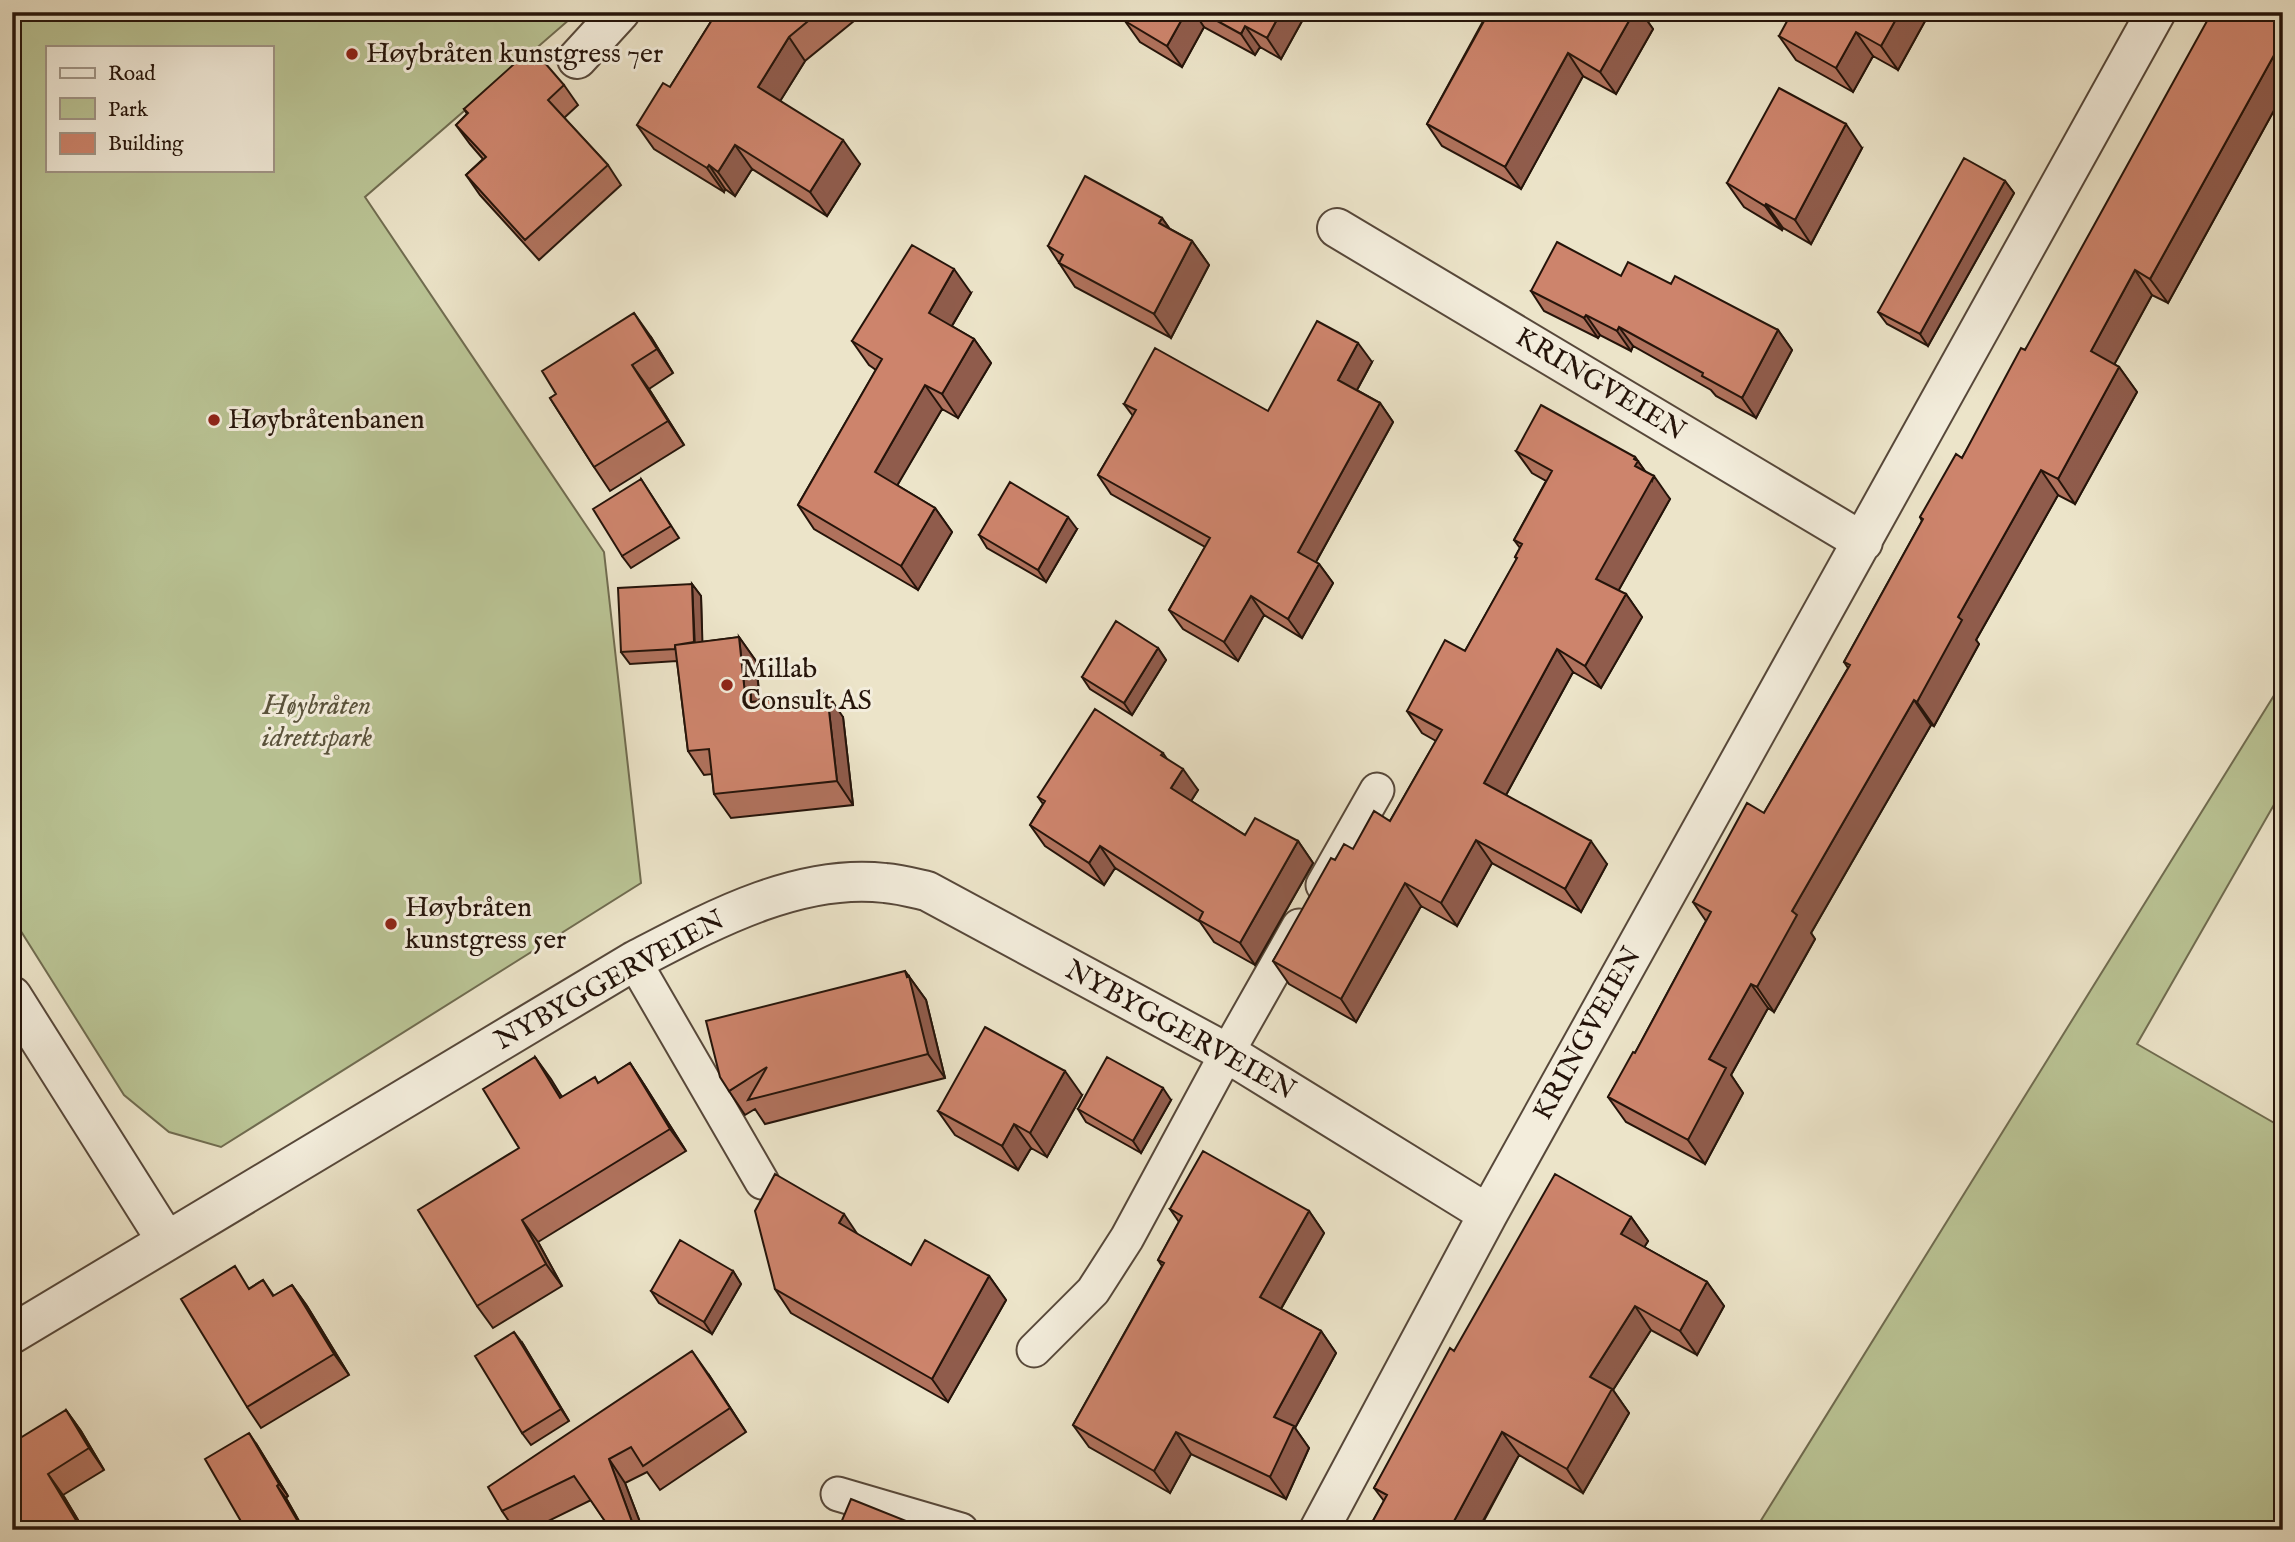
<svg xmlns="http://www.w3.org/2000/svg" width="2295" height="1542" font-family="'IM FELL English',serif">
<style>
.green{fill:#bac495;stroke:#706c50;stroke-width:2;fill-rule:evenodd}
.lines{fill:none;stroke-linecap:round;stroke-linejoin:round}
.service-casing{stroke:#57483a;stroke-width:37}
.minor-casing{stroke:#57483a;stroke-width:42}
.service{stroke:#f3eddc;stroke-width:33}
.minor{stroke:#f3eddc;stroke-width:38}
.wall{fill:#b0725d;stroke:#25140a;stroke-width:2}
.shaded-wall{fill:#905c4c;stroke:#25140a;stroke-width:2}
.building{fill:#cd846c;stroke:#25140a;stroke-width:2}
.poi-dot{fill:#8f2418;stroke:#f3eddc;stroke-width:2.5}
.labels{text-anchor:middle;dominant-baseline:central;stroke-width:6;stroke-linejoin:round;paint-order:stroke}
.poi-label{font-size:28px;fill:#25140a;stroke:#f3eddc;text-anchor:start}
.street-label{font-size:28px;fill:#25140a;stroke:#f3eddc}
.park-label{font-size:28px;font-style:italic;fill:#59523b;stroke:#f3eddc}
</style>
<rect width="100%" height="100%" fill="#ece4c9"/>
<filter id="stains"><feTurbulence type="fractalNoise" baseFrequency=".00286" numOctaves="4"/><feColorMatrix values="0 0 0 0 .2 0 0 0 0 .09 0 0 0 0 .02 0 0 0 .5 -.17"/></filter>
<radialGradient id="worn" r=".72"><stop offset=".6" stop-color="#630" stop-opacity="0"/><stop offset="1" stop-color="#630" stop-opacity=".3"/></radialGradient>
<path class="green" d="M 12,12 L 578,12 L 365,197 L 604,552 L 641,883 L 221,1147 L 169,1132 L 124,1095 L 12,917 ZM 47,47 L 271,47 L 271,170 L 47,170 Z
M 2283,681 L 2283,789 L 2137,1044 L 2283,1128 L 2283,1530 L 1755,1530 Z"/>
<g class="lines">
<defs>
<path id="service" d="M 1323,885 L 1377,790
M 634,961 L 762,1182
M 1034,1350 L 1093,1291 L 1127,1238 L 1227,1053 L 1299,926
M 838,1494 L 961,1530"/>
<path id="minor" d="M 577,59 L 620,12
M 1337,228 L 1863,542
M 12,996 L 166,1240
M 12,1334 L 634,961 C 709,922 797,873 885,883 C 899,884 914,888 927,891 L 1227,1053 L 1488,1214
M 1319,1530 L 1488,1214 L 2156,12"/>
</defs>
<use href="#service" class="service-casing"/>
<use href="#minor" class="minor-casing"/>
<use href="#service" class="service"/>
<use href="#minor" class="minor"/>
</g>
<path class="wall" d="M 717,12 L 865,12 L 805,61 L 780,101 L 860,164 L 827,216 L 752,169 L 735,196 L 725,189 L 724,192 L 654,149 L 637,125 L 670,87 Z
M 1131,12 L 1307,12 L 1281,59 L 1260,47 L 1255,55 L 1204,27 L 1182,67 L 1140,42 L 1125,21 Z
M 1488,12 L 1641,12 L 1653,29 L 1616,94 L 1583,76 L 1521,189 L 1442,146 L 1427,124 Z
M 1930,12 L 1898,70 L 1873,56 L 1853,92 L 1796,60 L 1779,36 Z
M 2283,12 L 2283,94 L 2168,303 L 2152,295 L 2114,364 L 2119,367 L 2137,392 L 2075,504 L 2058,495 L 1976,640 L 1979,644 L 1934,726 L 1931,725 L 1811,933 L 1815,939 L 1774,1012 L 1768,1008 L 1731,1075 L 1743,1093 L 1705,1164 L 1626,1122 L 1608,1097 L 1635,1053 L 1706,921 L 1693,902 L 1764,813 L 1848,668 L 1844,662 L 1922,521 L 1920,517 L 1962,458 L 2025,350 Z
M 564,85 L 578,105 L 564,118 L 608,165 L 621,185 L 539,260 L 480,195 L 466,175 L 483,159 L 470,144 L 456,125 L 467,114 L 464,109 Z
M 1862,148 L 1811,244 L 1783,228 L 1782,230 L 1744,207 L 1727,183 Z
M 2005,181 L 2014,193 L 1928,346 L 1887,324 L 1878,312 Z
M 1162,218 L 1170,229 L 1192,241 L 1209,265 L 1171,338 L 1075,287 L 1048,246 Z
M 1671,284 L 1778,330 L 1792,350 L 1756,418 L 1716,396 L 1711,390 L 1633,346 L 1631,351 L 1600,335 L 1598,338 L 1544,311 L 1531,291 Z
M 971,293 L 952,326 L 974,339 L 991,363 L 958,418 L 942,409 L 897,485 L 935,508 L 952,532 L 918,590 L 814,529 L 798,505 L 876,370 L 869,365 L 852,341 Z
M 651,337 L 673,373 L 649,389 L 684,445 L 610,491 L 594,467 L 550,398 Z
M 1372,362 L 1357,390 L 1380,403 L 1393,422 L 1316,562 L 1319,564 L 1333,583 L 1302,638 L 1264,615 L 1238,661 L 1183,629 L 1169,610 L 1205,547 L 1111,494 L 1098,475 L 1133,416 L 1124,404 L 1268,411 Z
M 1516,451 L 1635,457 L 1645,471 L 1670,499 L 1618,591 L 1626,594 L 1642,617 L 1601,688 L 1573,672 L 1506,795 L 1607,864 L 1581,912 L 1492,863 L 1457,926 L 1421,906 L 1356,1022 L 1289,984 L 1273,961 L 1335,860 L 1353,849 L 1390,821 L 1436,741 L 1422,733 L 1407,711 L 1465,651 L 1517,559 L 1515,557 L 1520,548 L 1514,540 L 1546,481 L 1532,473 Z
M 641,479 L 679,538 L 631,568 L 622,556 Z
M 1077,529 L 1046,582 L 987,548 L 979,535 Z
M 692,584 L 701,596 L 702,642 L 739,637 L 756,661 L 760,701 L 843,717 L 853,805 L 731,818 L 714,794 L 712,774 L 704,775 L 688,751 L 677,661 L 630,664 L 621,652 Z
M 1158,648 L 1166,660 L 1132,715 L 1090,689 L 1082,677 Z
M 1163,753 L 1167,759 L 1198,790 L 1191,801 L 1245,835 L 1298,841 L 1313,863 L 1255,965 L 1214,942 L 1200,922 L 1115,868 L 1104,885 L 1045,846 L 1030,825 L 1043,804 L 1038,797 Z
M 905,971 L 926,1000 L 945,1078 L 765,1124 L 755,1109 L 745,1115 L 729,1091 Z
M 535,1057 L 562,1097 L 599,1083 L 630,1063 L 645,1086 L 686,1151 L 538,1242 L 562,1286 L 493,1328 L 477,1306 L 519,1148 Z
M 1082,1095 L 1047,1157 L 1031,1148 L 1018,1170 L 955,1135 L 938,1111 Z
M 1171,1100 L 1141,1153 L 1086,1122 L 1078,1109 Z
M 1170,1209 L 1309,1211 L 1324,1233 L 1281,1309 L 1321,1331 L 1336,1353 L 1295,1428 L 1309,1448 L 1286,1499 L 1191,1454 L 1170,1493 L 1089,1447 L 1073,1425 L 1162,1266 L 1158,1260 L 1179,1222 Z
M 1631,1217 L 1648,1241 L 1644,1247 L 1707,1282 L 1724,1306 L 1697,1355 L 1651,1330 L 1613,1390 L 1629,1413 L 1583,1493 L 1519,1455 L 1479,1530 L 1368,1530 L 1384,1501 L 1374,1488 L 1454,1351 Z
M 857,1234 L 911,1265 L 989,1276 L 1006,1300 L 948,1402 L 791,1313 L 775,1289 Z
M 733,1271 L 741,1284 L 712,1334 L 659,1303 L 651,1291 Z
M 263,1280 L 274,1296 L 292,1285 L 307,1306 L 349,1375 L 261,1428 L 247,1407 L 250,1288 Z
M 523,1344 L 569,1421 L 531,1445 L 522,1433 Z
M 709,1375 L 746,1432 L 660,1490 L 647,1472 L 625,1483 L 643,1530 L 611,1530 L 591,1500 L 530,1530 L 515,1530 L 502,1511 Z
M 66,1410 L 81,1431 L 104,1470 L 63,1495 L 84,1530 L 12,1530 Z
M 257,1445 L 288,1496 L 286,1498 L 304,1530 L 246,1530 Z"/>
<path class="shaded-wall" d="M 1186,12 L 1194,12 L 1204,27 L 1182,67 L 1167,46 Z
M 1281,12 L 1307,12 L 1281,59 L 1267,38 Z
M 1634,12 L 1641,12 L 1653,29 L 1616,94 L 1600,72 Z
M 1900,12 L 1930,12 L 1898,70 L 1881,46 Z
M 1245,26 L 1260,47 L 1255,55 L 1241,34 Z
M 1856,32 L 1873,56 L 1853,92 L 1836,68 Z
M 789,37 L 805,61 L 774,111 L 758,87 Z
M 2283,39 L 2283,94 L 2168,303 L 2150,279 Z
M 1568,53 L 1583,76 L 1521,189 L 1505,167 Z
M 1846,124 L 1862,148 L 1811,244 L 1795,220 Z
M 843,140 L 860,164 L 827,216 L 810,192 Z
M 735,145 L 752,169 L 735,196 L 718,172 Z
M 709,165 L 725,189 L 724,192 L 707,168 Z
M 2005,181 L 2014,193 L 1928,346 L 1920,334 Z
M 1766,204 L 1783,228 L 1782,230 L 1765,206 Z
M 1162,218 L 1178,241 L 1159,223 Z
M 1192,241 L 1209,265 L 1171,338 L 1154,314 Z
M 954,269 L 971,293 L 946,336 L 929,313 Z
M 2135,270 L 2152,295 L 2108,376 L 2091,351 Z
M 634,313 L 651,337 L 673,373 L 657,349 Z
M 1586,315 L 1600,335 L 1598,338 L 1584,318 Z
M 1619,327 L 1633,346 L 1631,351 L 1617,331 Z
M 1778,330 L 1792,350 L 1756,418 L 1742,398 Z
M 974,339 L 991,363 L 958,418 L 942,394 Z
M 1358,343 L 1372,362 L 1352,399 L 1338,380 Z
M 632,365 L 649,389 L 684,445 L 668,421 Z
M 2119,367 L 2137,392 L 2075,504 L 2058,479 Z
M 925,385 L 942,409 L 891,496 L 875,472 Z
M 1380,403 L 1393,422 L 1311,571 L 1298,552 Z
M 1635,457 L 1652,481 L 1654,476 L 1670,499 L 1612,602 L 1596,579 L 1635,466 L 1634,459 Z
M 2041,470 L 2058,495 L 1976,640 L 1979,644 L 1934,726 L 1917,702 L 1958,617 Z
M 935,508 L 952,532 L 918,590 L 901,566 Z
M 1068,517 L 1077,529 L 1046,582 L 1038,570 Z
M 1319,564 L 1333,583 L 1302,638 L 1288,619 Z
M 692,584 L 701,596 L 703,660 L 695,648 Z
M 1626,594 L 1642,617 L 1601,688 L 1585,666 Z
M 1251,596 L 1264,615 L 1238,661 L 1224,642 Z
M 739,637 L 756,661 L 761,716 L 745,694 Z
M 1158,648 L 1166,660 L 1132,715 L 1124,703 Z
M 1557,649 L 1573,672 L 1500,806 L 1484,783 Z
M 827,693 L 843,717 L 853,805 L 837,781 Z
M 1914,700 L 1931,725 L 1811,933 L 1815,939 L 1774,1012 L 1757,987 L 1792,911 Z
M 1183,769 L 1198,790 L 1186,809 L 1171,788 Z
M 1476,840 L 1492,863 L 1457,926 L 1441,903 Z
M 1298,841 L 1313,863 L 1255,965 L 1240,943 Z
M 1591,841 L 1607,864 L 1581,912 L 1565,889 Z
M 1100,846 L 1115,868 L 1104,885 L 1089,863 Z
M 1405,883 L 1421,906 L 1356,1022 L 1341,999 Z
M 905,971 L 926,1000 L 945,1078 L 928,1054 Z
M 1751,984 L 1768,1008 L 1731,1075 L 1743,1093 L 1705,1164 L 1688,1140 L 1709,1059 Z
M 535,1057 L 551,1079 L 576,1120 L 560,1098 Z
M 630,1063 L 645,1086 L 686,1151 L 670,1129 Z
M 1065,1071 L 1082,1095 L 1047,1157 L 1030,1133 Z
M 1163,1088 L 1171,1100 L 1141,1153 L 1133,1141 Z
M 1014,1124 L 1031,1148 L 1018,1170 L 1002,1146 Z
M 1309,1211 L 1324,1233 L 1275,1319 L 1260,1297 Z
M 844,1214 L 860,1238 L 839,1223 Z
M 1631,1217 L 1648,1241 L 1638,1258 L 1621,1234 Z
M 522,1220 L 538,1242 L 562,1286 L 546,1264 Z
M 733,1271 L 741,1284 L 712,1334 L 704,1322 Z
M 989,1276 L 1006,1300 L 948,1402 L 932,1379 Z
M 1707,1282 L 1724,1306 L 1697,1355 L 1680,1331 Z
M 292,1285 L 307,1306 L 349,1375 L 334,1354 Z
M 1635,1306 L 1651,1330 L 1613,1390 L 1629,1413 L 1583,1493 L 1567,1469 L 1590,1377 Z
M 1321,1331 L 1336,1353 L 1295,1428 L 1309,1448 L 1286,1499 L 1270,1477 L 1274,1417 Z
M 514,1332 L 523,1344 L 569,1421 L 561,1409 Z
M 692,1351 L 709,1375 L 746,1432 Z
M 66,1410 L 81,1431 L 104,1470 L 89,1448 Z
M 1176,1432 L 1191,1454 L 1170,1493 L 1154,1471 Z
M 1502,1432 L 1519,1455 L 1478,1530 L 1460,1530 L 1454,1521 Z
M 249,1433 L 257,1445 L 288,1496 L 279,1484 Z
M 609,1459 L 625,1483 L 643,1530 L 635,1530 Z
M 48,1474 L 63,1495 L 84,1530 L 82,1530 Z
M 277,1486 L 286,1498 L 304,1530 L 297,1520 Z"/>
<path class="building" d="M 717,12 L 819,12 L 789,37 L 758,87 L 843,140 L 810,192 L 735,145 L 718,172 L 709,165 L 707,168 L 637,125 L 663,83 L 670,87 Z
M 1131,12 L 1186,12 L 1167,46 L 1125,21 Z
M 1201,12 L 1281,12 L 1267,38 L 1245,26 L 1241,34 Z
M 1489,12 L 1634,12 L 1600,72 L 1568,53 L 1505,167 L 1427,124 Z
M 1792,12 L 1900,12 L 1881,46 L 1856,32 L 1836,68 L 1779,36 Z
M 2212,12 L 2283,12 L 2283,39 L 2150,279 L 2135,270 L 2091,351 L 2119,367 L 2058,479 L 2041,470 L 1958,617 L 1962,620 L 1917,702 L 1914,700 L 1792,911 L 1797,915 L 1757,987 L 1751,984 L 1709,1059 L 1726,1068 L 1688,1140 L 1608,1097 L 1633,1052 L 1635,1053 L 1711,912 L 1693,902 L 1747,803 L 1764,813 L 1850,665 L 1844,662 L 1923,519 L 1920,517 L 1956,454 L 1962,458 L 2021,348 L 2025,350 Z
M 532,48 L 564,85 L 548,100 L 608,165 L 525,240 L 466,175 L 486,157 L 456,125 L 468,113 L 464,109 Z
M 1779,88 L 1846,124 L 1795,220 L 1766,204 L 1765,206 L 1727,183 Z
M 1964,158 L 2005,181 L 1920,334 L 1878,312 Z
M 1085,176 L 1162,218 L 1159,223 L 1192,241 L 1154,314 L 1059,263 L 1063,255 L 1048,246 Z
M 1557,242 L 1621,276 L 1628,262 L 1671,284 L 1675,276 L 1778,330 L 1742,398 L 1702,376 L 1703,373 L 1619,327 L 1617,331 L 1586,315 L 1584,318 L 1531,291 Z
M 912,245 L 954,269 L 929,313 L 974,339 L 942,394 L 925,385 L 875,472 L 935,508 L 901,566 L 798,505 L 882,359 L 852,341 Z
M 634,313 L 657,349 L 632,365 L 668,421 L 594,467 L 550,398 L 556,394 L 542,371 Z
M 1317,321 L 1358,343 L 1338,380 L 1380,403 L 1298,552 L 1319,564 L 1288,619 L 1251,596 L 1224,642 L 1169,610 L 1210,538 L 1098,475 L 1136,410 L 1124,404 L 1155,348 L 1268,411 Z
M 1541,405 L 1635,457 L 1634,459 L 1638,461 L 1635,466 L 1654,476 L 1596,579 L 1626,594 L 1585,666 L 1557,649 L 1484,783 L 1591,841 L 1565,889 L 1476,840 L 1441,903 L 1405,883 L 1341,999 L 1273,961 L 1331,858 L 1335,860 L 1344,844 L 1353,849 L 1374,811 L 1390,821 L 1442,730 L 1407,711 L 1445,640 L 1465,651 L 1517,558 L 1515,557 L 1522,544 L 1514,540 L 1552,471 L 1516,451 Z
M 641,479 L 671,526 L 622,556 L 593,509 Z
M 1010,482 L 1068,517 L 1038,570 L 979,535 Z
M 692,584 L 694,642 L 675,645 L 675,649 L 621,652 L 618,588 Z
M 1116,621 L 1158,648 L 1124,703 L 1082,677 Z
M 739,637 L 745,694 L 751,694 L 751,702 L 827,693 L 837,781 L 714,794 L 709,749 L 688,751 L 675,645 Z
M 1095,709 L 1163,753 L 1161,755 L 1183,769 L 1171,788 L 1245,835 L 1255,818 L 1298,841 L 1240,943 L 1199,920 L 1203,912 L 1100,846 L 1089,863 L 1030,825 L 1045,801 L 1038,797 Z
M 905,971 L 907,977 L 909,976 L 928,1054 L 748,1100 L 767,1067 L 729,1091 L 720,1077 L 706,1021 Z
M 985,1027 L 1065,1071 L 1030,1133 L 1014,1124 L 1002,1146 L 938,1111 Z
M 535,1057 L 560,1098 L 595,1077 L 598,1083 L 630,1063 L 670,1129 L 522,1220 L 546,1264 L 477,1306 L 418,1210 L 519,1148 L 483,1089 Z
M 1107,1057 L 1163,1088 L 1133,1141 L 1078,1109 Z
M 1203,1151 L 1309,1211 L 1260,1297 L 1321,1331 L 1274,1417 L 1294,1426 L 1270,1477 L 1176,1432 L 1154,1471 L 1073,1425 L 1164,1263 L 1158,1260 L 1182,1216 L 1170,1209 Z
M 775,1174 L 844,1214 L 839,1223 L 911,1265 L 925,1240 L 989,1276 L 932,1379 L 775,1289 L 755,1211 Z
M 1555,1174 L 1631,1217 L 1621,1234 L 1707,1282 L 1680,1331 L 1635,1306 L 1590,1377 L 1612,1389 L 1567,1469 L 1502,1432 L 1454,1521 L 1470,1530 L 1368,1530 L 1387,1495 L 1374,1488 L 1450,1348 L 1454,1351 Z
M 680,1240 L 733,1271 L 704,1322 L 651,1291 Z
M 235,1266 L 249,1289 L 263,1280 L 273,1296 L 292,1285 L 334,1354 L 247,1407 L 181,1299 Z
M 514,1332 L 561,1409 L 522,1433 L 475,1356 Z
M 692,1351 L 730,1408 L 643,1466 L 631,1447 L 609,1459 L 635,1530 L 611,1530 L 574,1476 L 502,1511 L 488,1487 Z
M 66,1410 L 89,1448 L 48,1474 L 82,1530 L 12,1530 L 12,1443 Z
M 249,1433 L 279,1484 L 277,1486 L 297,1520 L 279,1530 L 246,1530 L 205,1459 Z
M 851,1499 L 921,1527 L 920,1530 L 838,1530 Z"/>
<g class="poi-dot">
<circle cx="352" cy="54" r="7"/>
<circle cx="214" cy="420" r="7"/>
<circle cx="727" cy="685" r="7"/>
<circle cx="391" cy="924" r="7"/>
</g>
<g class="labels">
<g class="poi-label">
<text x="366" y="54">Høybråten kunstgress 7er</text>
<text x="228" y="420">Høybråtenbanen</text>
<text x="741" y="669">Millab<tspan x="741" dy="32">Consult AS</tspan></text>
<text x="405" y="908">Høybråten<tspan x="405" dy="32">kunstgress 5er</tspan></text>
</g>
<g class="street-label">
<text transform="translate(1600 385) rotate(31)">KRINGVEIEN</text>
<text transform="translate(610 981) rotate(-29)">NYBYGGERVEIEN</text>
<text transform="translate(1180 1031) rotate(29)">NYBYGGERVEIEN</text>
<text transform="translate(1588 1034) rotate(-61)">KRINGVEIEN</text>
</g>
<g class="park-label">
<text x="317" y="706">Høybråten<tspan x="317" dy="32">idrettspark</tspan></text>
</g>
</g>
<rect width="2295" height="1542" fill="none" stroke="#ece4c9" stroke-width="42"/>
<rect x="14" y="14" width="2267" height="1514" fill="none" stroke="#25140a" stroke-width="3.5"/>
<rect x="21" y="21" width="2253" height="1500" fill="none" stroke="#25140a" stroke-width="2"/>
<rect x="46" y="46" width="228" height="126" fill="#f3eddc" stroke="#a19688" stroke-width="2"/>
<rect x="60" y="68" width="35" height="10" fill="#f3eddc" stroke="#a19688" stroke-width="2"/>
<text x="108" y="80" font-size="21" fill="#25140a">Road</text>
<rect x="60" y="98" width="35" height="21" fill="#bac495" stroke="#a19688" stroke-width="2"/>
<text x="108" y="116" font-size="21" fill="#25140a">Park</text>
<rect x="60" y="133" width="35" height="21" fill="#cd846c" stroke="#a19688" stroke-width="2"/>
<text x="108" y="150" font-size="21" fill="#25140a">Building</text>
<rect width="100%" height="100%" filter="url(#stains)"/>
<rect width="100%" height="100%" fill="url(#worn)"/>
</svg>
